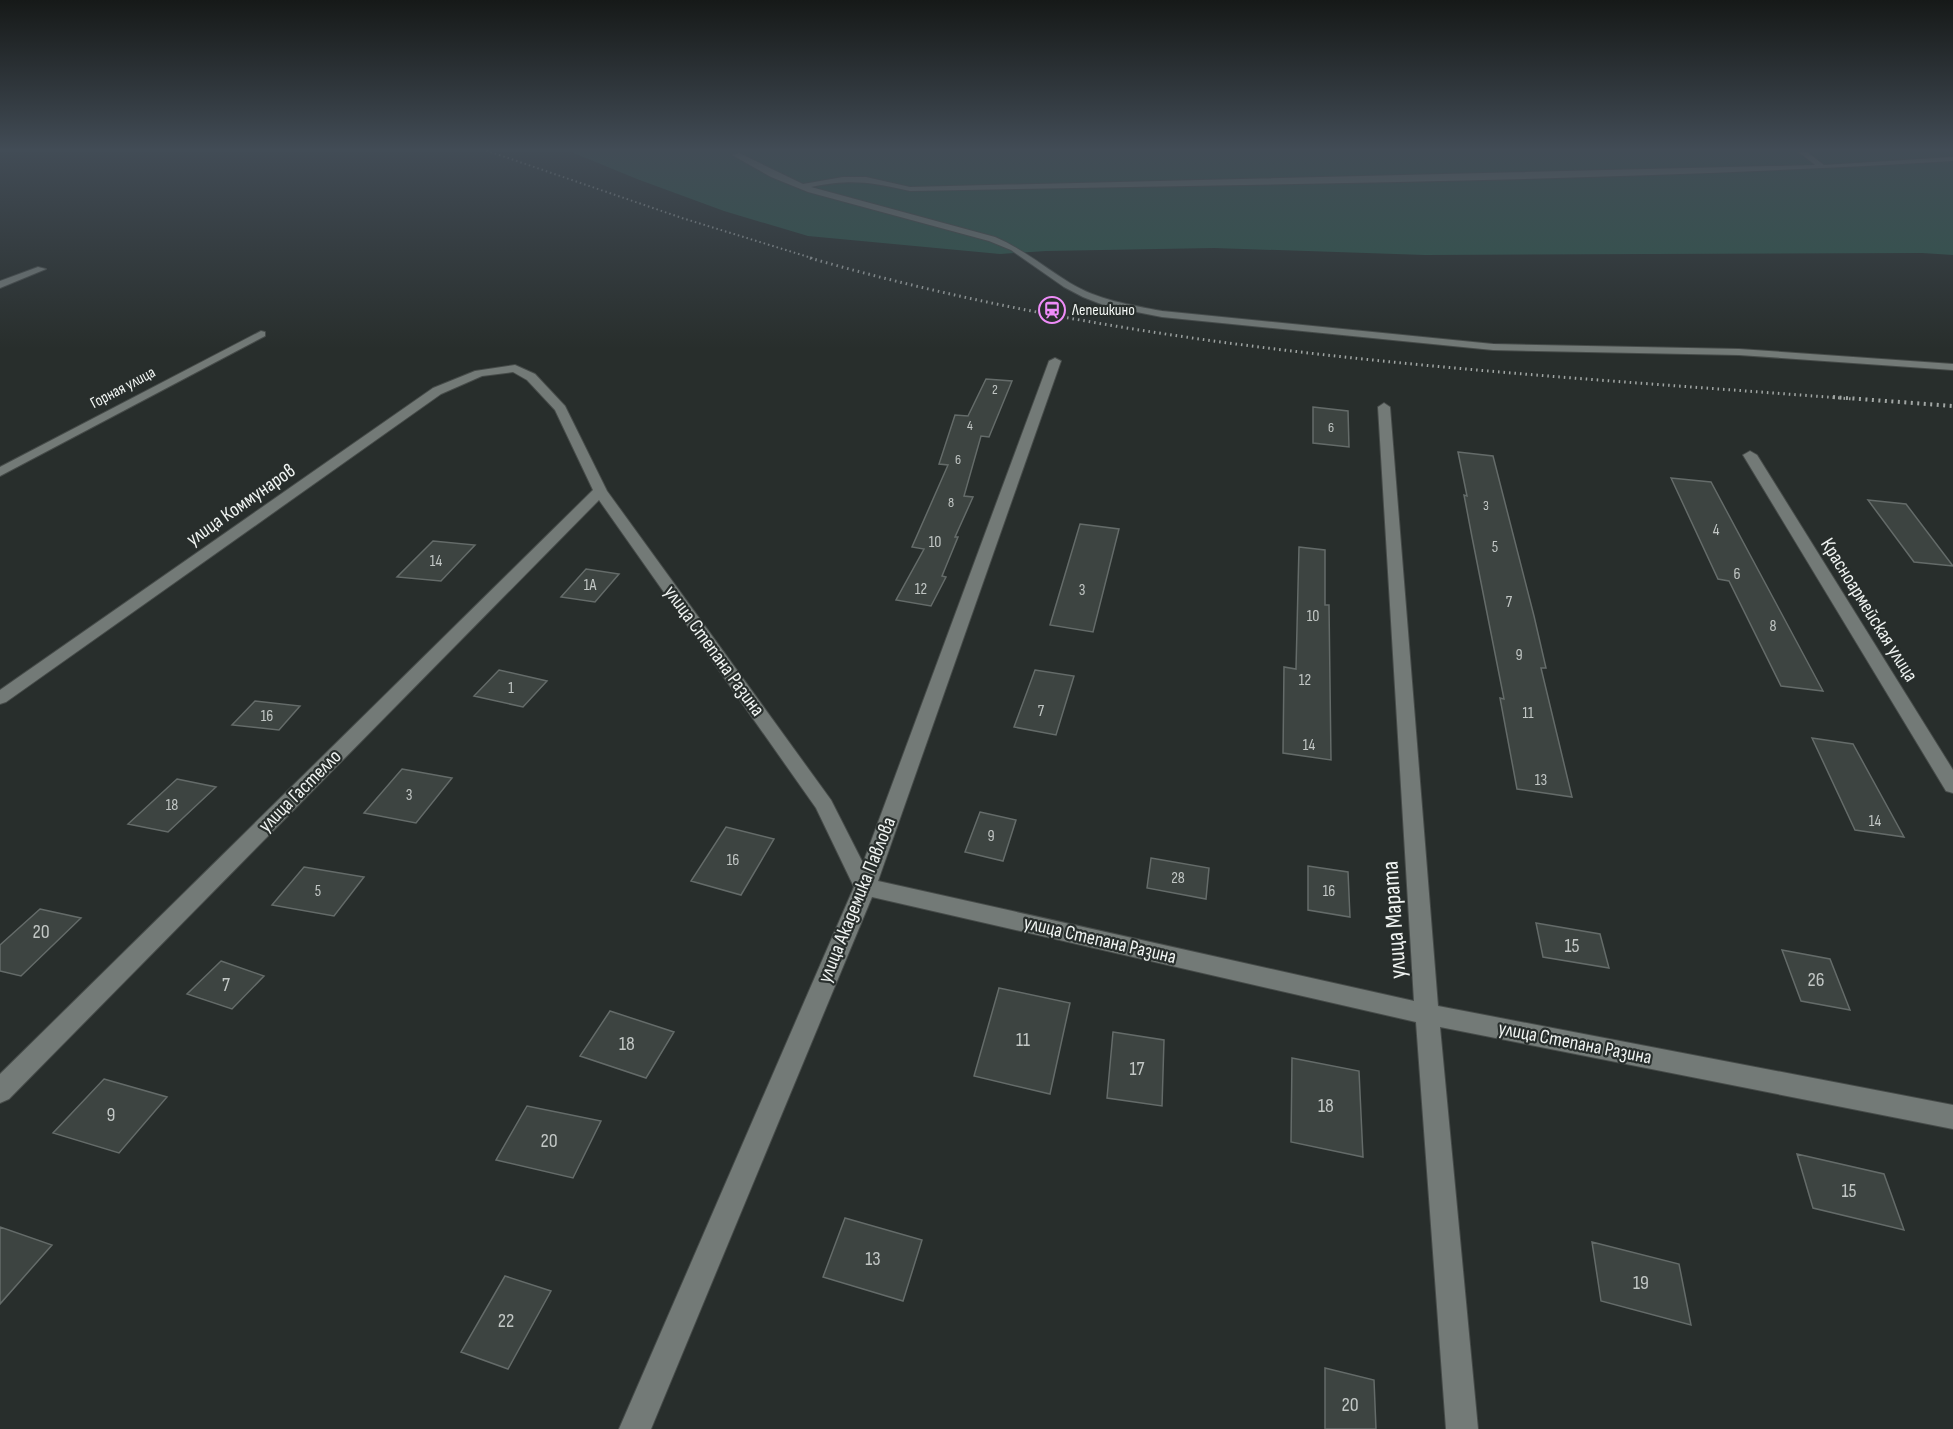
<svg xmlns="http://www.w3.org/2000/svg" width="1953" height="1429" font-family="'Sofia Sans Condensed',sans-serif">
<style>
.green{fill:#2e564a}
.building{fill:#3d4441;stroke:#646b69;stroke-width:1.5}
.lines{fill:none;stroke-linecap:round;stroke-linejoin:round}
.lane-casing{stroke:#464b49;stroke-width:2}
.street-casing{stroke:#464b49;stroke-width:2}
.lane{fill:#737a77;fill-rule:evenodd}
.street{fill:#737a77;fill-rule:evenodd}
.rail-far2{stroke:#a1a6a4;stroke-width:2;stroke-dasharray:1.5 3;stroke-linecap:butt}
.rail-far1{stroke:#a1a6a4;stroke-width:3;stroke-dasharray:1.5 4;stroke-linecap:butt}
.rail{stroke:#a1a6a4;stroke-width:4;stroke-dasharray:2 4.5;stroke-linecap:butt}
.labels{text-anchor:middle;dominant-baseline:central;stroke-width:4.5;stroke-linejoin:round;paint-order:stroke}
.far-number-label{font-size:14px;fill:#c2c7c5}
.far-poi-label{font-size:16px;fill:#eff3f1;stroke:#282e2c;text-anchor:start}
.far-street-label{font-size:16px;fill:#eff3f1;stroke:#282e2c}
.number-label{font-size:16px;fill:#c2c7c5}
.street-label{font-size:20px;fill:#eff3f1;stroke:#282e2c}
.near-number-label{font-size:20px;fill:#c2c7c5}
.near-street-label{font-size:24px;fill:#eff3f1;stroke:#282e2c}
</style>
<rect width="100%" height="100%" fill="#282e2c"/>
<path class="green" d="M 564,149 L 1953,149 L 1953,255 L 1922,253 L 1425,255 L 1214,248 L 1046,251 L 1000,254 L 808,236 L 724,211 L 637,179 Z"/>
<path class="building" d="M 986,379 L 1012,381 L 989,437 L 981,436 L 964,496 L 973,497 L 955,537 L 958,537 L 942,576 L 946,577 L 931,606 L 896,600 L 924,549 L 912,547 L 948,465 L 939,464 L 955,415 L 968,416 Z
M 1313,407 L 1348,411 L 1349,447 L 1313,443 Z
M 1458,452 L 1493,456 L 1534,616 L 1546,668 L 1541,668 L 1572,797 L 1517,789 L 1500,698 L 1504,699 L 1472,537 L 1464,495 L 1467,496 Z
M 1671,478 L 1711,482 L 1823,691 L 1781,686 L 1729,581 L 1718,579 Z
M 1868,500 L 1906,504 L 1953,566 L 1914,562 Z
M 1080,524 L 1119,529 L 1093,632 L 1050,625 Z
M 433,541 L 475,545 L 441,581 L 397,577 Z
M 1299,547 L 1325,550 L 1325,605 L 1329,605 L 1331,760 L 1283,753 L 1284,667 L 1296,669 Z
M 586,569 L 619,574 L 595,602 L 561,597 Z
M 499,670 L 547,681 L 523,707 L 474,696 Z
M 1035,670 L 1074,676 L 1056,735 L 1014,727 Z
M 255,701 L 300,706 L 279,730 L 232,725 Z
M 1812,738 L 1853,744 L 1904,837 L 1855,830 Z
M 402,769 L 452,778 L 416,823 L 364,813 Z
M 177,779 L 216,787 L 168,832 L 128,824 Z
M 980,812 L 1016,820 L 1003,861 L 965,852 Z
M 726,827 L 774,839 L 741,895 L 691,881 Z
M 1151,858 L 1209,868 L 1206,899 L 1147,888 Z
M 1308,866 L 1348,872 L 1350,917 L 1308,910 Z
M 304,867 L 364,877 L 334,916 L 272,905 Z
M 40,909 L 81,918 L 21,976 L 0,971 L 0,945 Z
M 1536,923 L 1600,934 L 1609,968 L 1543,957 Z
M 1782,950 L 1830,959 L 1850,1010 L 1801,1001 Z
M 221,961 L 264,976 L 232,1009 L 187,994 Z
M 999,988 L 1070,1003 L 1050,1094 L 974,1076 Z
M 610,1011 L 674,1032 L 646,1078 L 580,1056 Z
M 1113,1032 L 1164,1040 L 1162,1106 L 1107,1098 Z
M 1292,1058 L 1359,1071 L 1363,1157 L 1291,1142 Z
M 104,1079 L 167,1097 L 119,1153 L 53,1133 Z
M 527,1106 L 601,1121 L 573,1178 L 496,1160 Z
M 1797,1154 L 1884,1174 L 1904,1230 L 1813,1208 Z
M 845,1218 L 922,1240 L 903,1301 L 823,1277 Z
M 0,1227 L 52,1245 L 0,1304 Z
M 1592,1242 L 1679,1264 L 1691,1325 L 1601,1301 Z
M 505,1276 L 551,1291 L 508,1369 L 461,1352 Z
M 1325,1368 L 1374,1380 L 1376,1429 L 1325,1429 Z"/>
<g class="lines">
<defs>
<path id="lane" d="M 1795,149 L 1803,149 L 1824,165 L 1953,157 L 1953,161 C 1606,182 1258,184 910,191 C 868,182 853,179 811,187 L 995,237 C 1023,249 1044,267 1070,283 C 1098,300 1130,305 1162,311 L 1493,344 L 1739,349 L 1953,364 L 1953,370 L 1739,355 L 1493,350 L 1162,317 L 1106,306 L 1083,297 L 1064,287 L 1011,250 L 989,241 L 808,192 L 771,177 L 732,155 L 739,153 L 803,184 L 843,177 L 866,177 L 910,187 L 1815,165 Z"/>
<path id="street" d="M 38,267 L 46,269 L 0,288 L 0,281 Z
M 261,331 L 265,332 L 265,336 L 0,476 L 0,467 Z
M 1055,358 L 1061,361 L 878,881 L 1414,1001 L 1378,407 L 1384,403 L 1390,407 L 1438,1006 L 1953,1105 L 1953,1129 L 1440,1027 L 1478,1429 L 1446,1429 L 1416,1022 L 872,897 L 651,1429 L 619,1429 L 854,887 L 816,808 L 599,500 L 9,1099 L 0,1103 L 0,1074 L 593,490 L 555,410 L 527,380 L 513,372 L 482,376 L 441,394 L 6,702 L 0,704 L 0,690 L 433,388 L 475,371 L 515,365 L 535,374 L 565,406 L 607,491 L 831,800 L 863,863 L 1049,361 Z
M 1750,451 L 1757,455 L 1953,770 L 1953,793 L 1946,791 L 1743,455 Z"/>
</defs>
<use href="#lane" class="lane-casing"/>
<use href="#street" class="street-casing"/>
<use href="#lane" class="lane"/>
<use href="#street" class="street"/>
<path class="rail-far2" d="M 482,149 L 682,218 L 815,259"/>
<path class="rail-far1" d="M 810,258 C 1148,356 1504,372 1853,399"/>
<path class="rail" d="M 1833,397 L 1953,406"/>
</g>
<linearGradient id="sky" x2="0" y2="1"><stop stop-color="#161918"/><stop offset="0.43" stop-color="#424c56"/><stop offset="1" stop-color="#424c56" stop-opacity="0"/></linearGradient>
<rect width="1953" height="349" fill="url(#sky)"/>
<defs>
<symbol id="station-ring" viewBox="-11 -11 22 22"><circle r="9.5" fill="#282e2c" stroke="#ee8cf8" stroke-width="1.5"/><path d="M-3-6H3Q5-6 5-4V2Q5 4 3 4L4.5 6H3L1.5 4h-3L-3 6H-4.5L-3 4Q-5 4-5 2V-4Q-5-6-3-6ZM-3.5-4v3h7v-3ZM-3.5 1v1.5H-2V1ZM2 1v1.5H3.5V1Z" fill="#ee8cf8"/></symbol>
</defs>
<g fill-rule="evenodd">
<use href="#station-ring" x="1037" y="295" width="30" height="30"/>
</g>
<g class="labels">
<g class="far-number-label">
<text x="995" y="389">2</text>
<text x="970" y="425">4</text>
<text x="1331" y="427">6</text>
<text x="958" y="459">6</text>
<text x="951" y="502">8</text>
<text x="1486" y="505">3</text>
</g>
<g class="far-poi-label">
<text x="1072" y="310">Лепешкино</text>
</g>
<g class="far-street-label">
<text transform="translate(123 388) rotate(-28)">Горная улица</text>
</g>
<g class="number-label">
<text x="1716" y="530">4</text>
<text x="935" y="542">10</text>
<text x="1495" y="547">5</text>
<text x="436" y="561">14</text>
<text x="1737" y="574">6</text>
<text x="590" y="585">1А</text>
<text x="921" y="589">12</text>
<text x="1082" y="590">3</text>
<text x="1509" y="602">7</text>
<text x="1313" y="616">10</text>
<text x="1773" y="626">8</text>
<text x="1519" y="655">9</text>
<text x="1305" y="680">12</text>
<text x="511" y="688">1</text>
<text x="1041" y="711">7</text>
<text x="1528" y="713">11</text>
<text x="267" y="716">16</text>
<text x="1309" y="745">14</text>
<text x="1541" y="780">13</text>
<text x="409" y="795">3</text>
<text x="172" y="805">18</text>
<text x="1875" y="821">14</text>
<text x="991" y="836">9</text>
<text x="733" y="860">16</text>
<text x="1178" y="878">28</text>
<text x="318" y="891">5</text>
<text x="1329" y="891">16</text>
</g>
<g class="street-label">
<text transform="translate(241 505) rotate(-35)">улица Коммунаров</text>
<text transform="translate(1869 610) rotate(58)">Красноармейская улица</text>
<text transform="translate(714 651) rotate(54)">улица Степана Разина</text>
<text transform="translate(300 791) rotate(-45)">улица Гастелло</text>
<text transform="translate(857 900) rotate(-68)">улица Академика Павлова</text>
<text transform="translate(1100 940) rotate(13)">улица Степана Разина</text>
<text transform="translate(1575 1043) rotate(11)">улица Степана Разина</text>
</g>
<g class="near-number-label">
<text x="41" y="932">20</text>
<text x="1572" y="946">15</text>
<text x="1816" y="980">26</text>
<text x="226" y="985">7</text>
<text x="1023" y="1040">11</text>
<text x="627" y="1044">18</text>
<text x="1137" y="1069">17</text>
<text x="1326" y="1106">18</text>
<text x="111" y="1115">9</text>
<text x="549" y="1141">20</text>
<text x="1849" y="1191">15</text>
<text x="873" y="1259">13</text>
<text x="1641" y="1283">19</text>
<text x="506" y="1321">22</text>
<text x="1350" y="1405">20</text>
</g>
<g class="near-street-label">
<text transform="translate(1394 920) rotate(-94)">улица Марата</text>
</g>
</g>
</svg>
